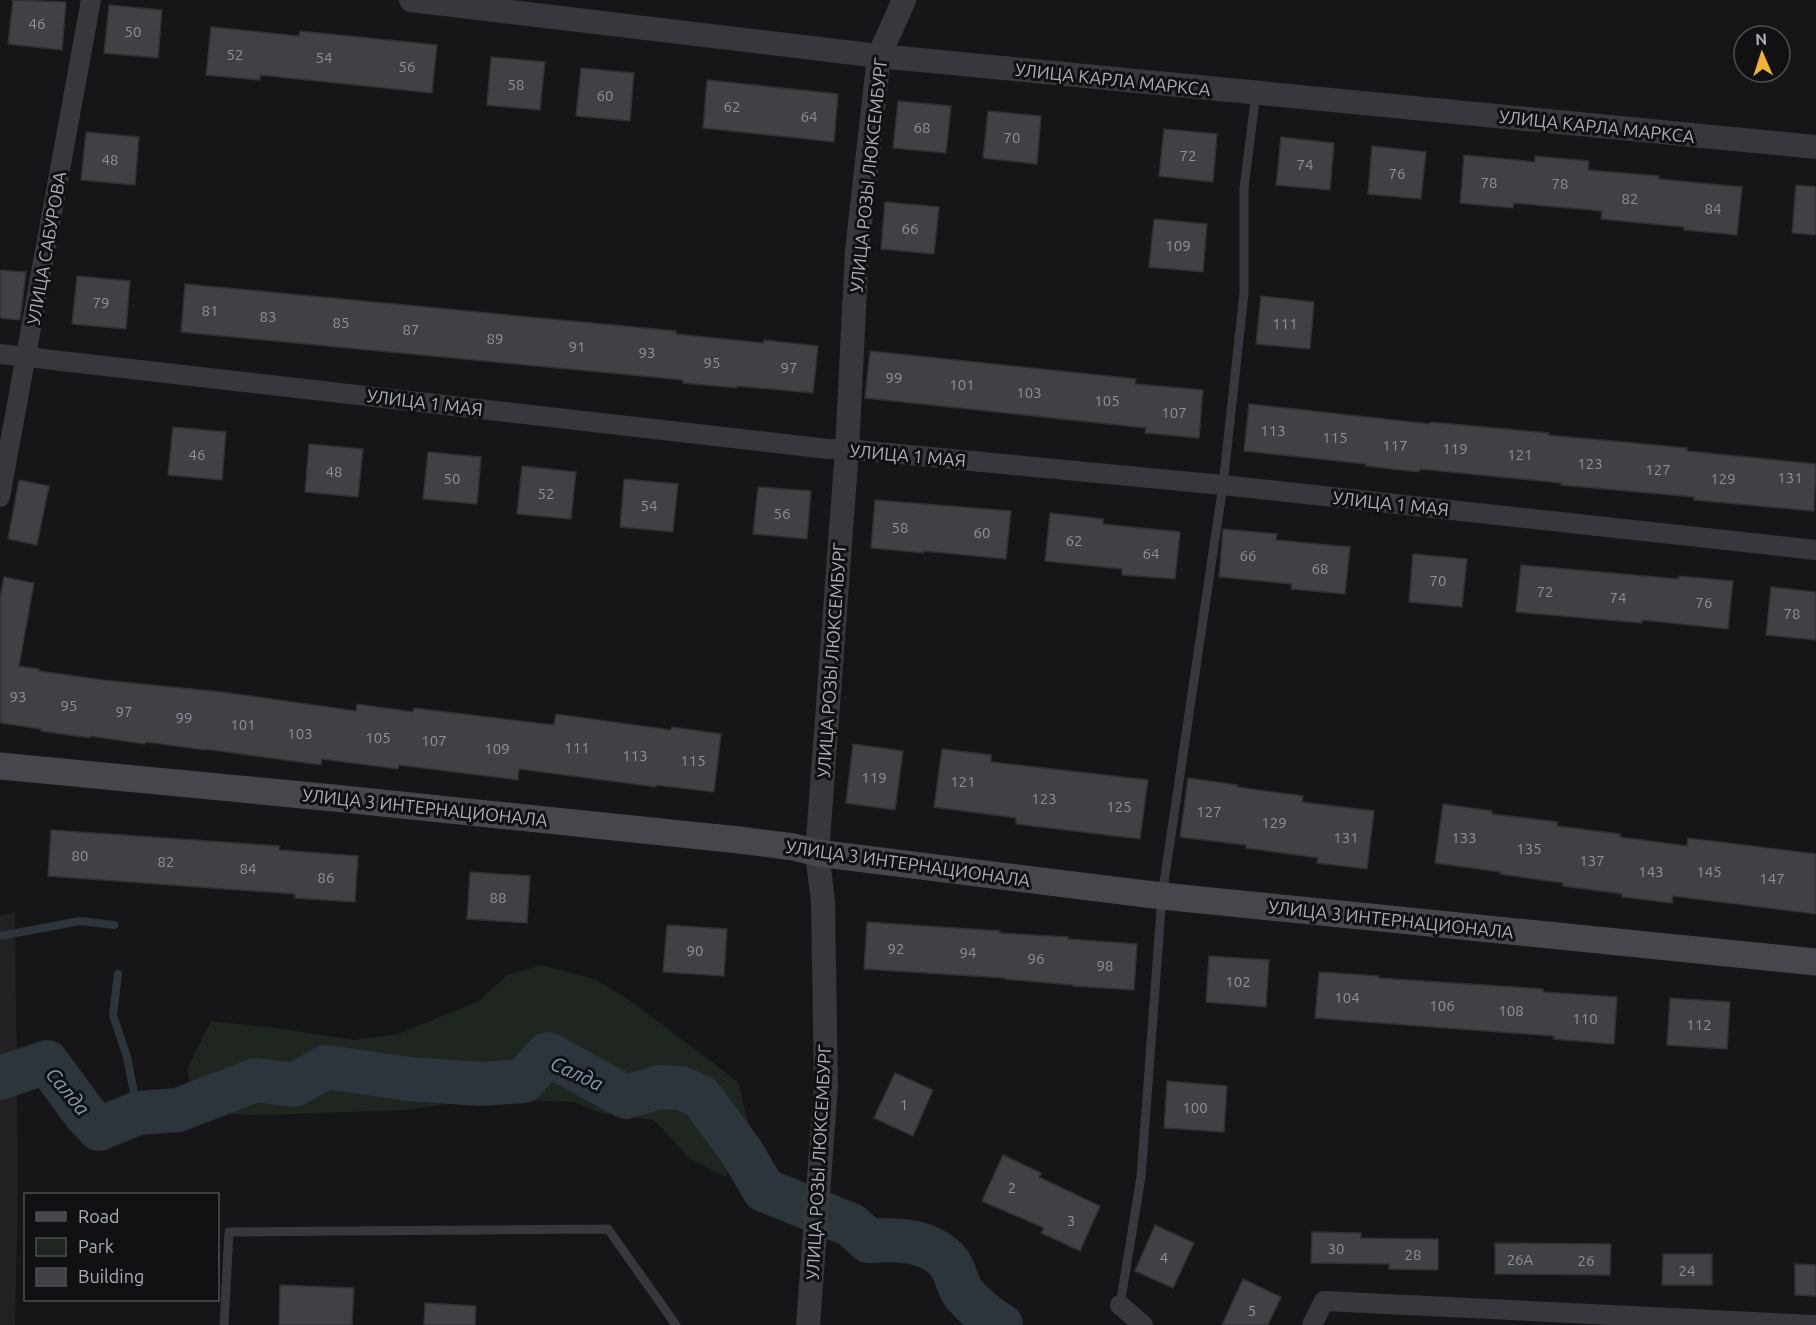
<svg xmlns="http://www.w3.org/2000/svg" width="1816" height="1325" font-family="Ubuntu,sans-serif">
<style>
.built{fill:#222225}
.green{fill:#1e261f}
.lines{fill:none;stroke-linecap:round;stroke-linejoin:round}
.stream{stroke:#2c353c;stroke-width:8}
.river{stroke:#2c353c;stroke-width:44}
.building{fill:#404145;stroke:#303034;stroke-width:1.5}
.service{stroke:#37383d;stroke-width:9}
.minor{stroke:#37383d;stroke-width:20}
.tertiary{stroke:#37383d;stroke-width:24}
.secondary{stroke:#45474d;stroke-width:27}
.labels{text-anchor:middle;dominant-baseline:central;stroke-width:6;stroke-linejoin:round;paint-order:stroke}
.number-label{font-size:15px;fill:#8e929b}
.street-label{font-size:18px;fill:#a8adb8;stroke:#111113}
.water-label{font-size:20px;font-style:italic;fill:#7f9bb3;stroke:#111113}
</style>
<rect width="100%" height="100%" fill="#161618"/>
<path class="built" d="M 15,912 L 18,1190 L 15,1325 L 0,1325 L 0,916 Z"/>
<path class="green" d="M 542,965 L 597,980 L 635,1004 L 738,1082 L 749,1125 L 741,1151 L 725,1177 L 690,1159 L 654,1120 L 600,1113 L 574,1102 L 484,1099 L 406,1110 L 265,1115 L 199,1114 L 193,1104 L 187,1069 L 211,1021 L 276,1028 L 354,1040 L 398,1034 L 479,1001 L 507,975 Z"/>
<g class="lines">
<path class="stream" d="M 0,936 L 80,921 L 114,925
M 118,974 L 113,1015 L 127,1057 L 138,1113"/>
<path class="river" d="M 0,1078 L 47,1062 L 85,1114 L 99,1129 L 138,1113 L 178,1110 L 256,1080 L 294,1085 L 326,1067 L 409,1079 L 481,1084 L 523,1081 L 548,1054 L 626,1097 L 659,1087 L 681,1088 L 701,1097 L 741,1151 L 764,1190 L 851,1225 L 869,1241 C 895,1239 924,1239 945,1258 C 954,1265 956,1282 962,1291 C 969,1302 990,1319 1001,1325"/>
</g>
<path class="building" d="M 13,0 L 66,2 L 62,50 L 8,44 Z
M 109,5 L 162,10 L 158,58 L 104,53 Z
M 211,27 L 299,36 L 300,31 L 437,45 L 432,93 L 260,75 L 260,80 L 206,75 Z
M 491,57 L 545,62 L 540,110 L 487,105 Z
M 581,68 L 634,73 L 630,121 L 576,116 Z
M 707,80 L 838,94 L 834,142 L 703,128 Z
M 898,101 L 951,106 L 946,153 L 893,148 Z
M 988,111 L 1041,116 L 1037,164 L 983,158 Z
M 1164,129 L 1217,134 L 1213,182 L 1159,176 Z
M 86,132 L 139,137 L 135,185 L 81,180 Z
M 1281,137 L 1334,143 L 1330,190 L 1276,185 Z
M 1372,146 L 1426,152 L 1421,199 L 1368,194 Z
M 1464,155 L 1535,162 L 1535,156 L 1589,161 L 1588,170 L 1659,176 L 1659,179 L 1742,187 L 1737,235 L 1684,230 L 1684,227 L 1601,219 L 1602,211 L 1514,203 L 1513,208 L 1460,203 Z
M 1796,185 L 1816,187 L 1816,235 L 1792,233 Z
M 885,202 L 939,207 L 934,254 L 881,249 Z
M 1154,219 L 1207,224 L 1203,272 L 1149,267 Z
M 0,270 L 26,272 L 20,320 L 0,318 Z
M 77,276 L 130,281 L 126,329 L 72,324 Z
M 185,284 L 676,331 L 676,334 L 764,343 L 764,340 L 818,346 L 813,393 L 737,386 L 737,388 L 683,383 L 683,380 L 181,332 Z
M 1261,296 L 1314,302 L 1310,349 L 1256,344 Z
M 870,351 L 1136,379 L 1135,384 L 1203,390 L 1199,438 L 1145,433 L 1146,428 L 865,398 Z
M 1249,404 L 1430,424 L 1430,422 L 1549,433 L 1548,435 L 1687,448 L 1687,451 L 1816,464 L 1814,511 L 1694,500 L 1694,497 L 1561,485 L 1561,483 L 1490,476 L 1420,469 L 1419,472 L 1366,466 L 1366,464 L 1244,451 Z
M 173,427 L 226,432 L 222,480 L 168,475 Z
M 309,444 L 363,449 L 358,497 L 305,492 Z
M 428,452 L 481,457 L 477,504 L 423,499 Z
M 522,466 L 576,472 L 571,519 L 517,514 Z
M 624,479 L 678,484 L 673,532 L 620,527 Z
M 19,480 L 49,486 L 37,545 L 8,539 Z
M 758,487 L 811,491 L 807,539 L 753,534 Z
M 875,500 L 1011,511 L 1006,559 L 924,551 L 924,553 L 871,548 Z
M 1050,513 L 1103,519 L 1103,524 L 1180,532 L 1175,579 L 1122,575 L 1122,569 L 1045,561 Z
M 1223,529 L 1277,534 L 1276,540 L 1350,547 L 1345,594 L 1291,589 L 1292,584 L 1219,577 Z
M 1413,554 L 1467,559 L 1462,607 L 1409,602 Z
M 1521,565 L 1679,579 L 1679,576 L 1733,581 L 1728,629 L 1642,620 L 1642,623 L 1516,612 Z
M 4,577 L 34,583 L 19,666 L 39,669 L 39,671 L 103,680 L 222,692 L 356,711 L 357,704 L 413,712 L 414,708 L 554,725 L 556,714 L 671,730 L 672,727 L 721,734 L 714,792 L 656,785 L 656,787 L 519,769 L 518,780 L 399,765 L 398,769 L 322,759 L 321,765 L 205,749 L 205,750 L 146,742 L 145,744 L 90,736 L 90,738 L 41,731 L 41,729 L 0,723 L 0,598 Z
M 1771,587 L 1816,592 L 1816,640 L 1766,635 Z
M 853,744 L 903,751 L 895,810 L 846,803 Z
M 942,749 L 991,755 L 991,762 L 1148,780 L 1140,839 L 1016,824 L 1016,818 L 934,807 Z
M 1188,778 L 1238,785 L 1237,787 L 1303,796 L 1302,802 L 1374,811 L 1367,869 L 1317,863 L 1318,858 L 1246,848 L 1246,845 L 1180,837 Z
M 1443,804 L 1492,811 L 1492,814 L 1558,822 L 1557,826 L 1620,834 L 1620,837 L 1687,846 L 1688,838 L 1816,854 L 1816,914 L 1673,896 L 1672,903 L 1622,897 L 1622,894 L 1563,886 L 1563,883 L 1500,874 L 1501,872 L 1435,863 Z
M 51,830 L 280,846 L 279,850 L 358,856 L 355,902 L 295,898 L 295,894 L 48,876 Z
M 470,872 L 530,876 L 527,923 L 467,919 Z
M 867,922 L 1000,931 L 1000,933 L 1068,937 L 1068,939 L 1137,944 L 1134,990 L 1073,986 L 1073,985 L 1005,979 L 1005,978 L 864,969 Z
M 667,925 L 727,929 L 724,976 L 663,972 Z
M 1209,956 L 1269,960 L 1266,1007 L 1206,1002 Z
M 1319,972 L 1379,976 L 1379,978 L 1543,989 L 1543,992 L 1617,997 L 1614,1044 L 1553,1039 L 1554,1036 L 1315,1018 Z
M 1670,998 L 1730,1002 L 1727,1049 L 1667,1045 Z
M 895,1073 L 933,1090 L 913,1136 L 874,1118 Z
M 1167,1081 L 1227,1086 L 1224,1132 L 1164,1128 Z
M 1003,1155 L 1041,1173 L 1039,1177 L 1100,1206 L 1080,1251 L 1041,1233 L 1044,1228 L 982,1201 Z
M 1155,1225 L 1194,1243 L 1173,1288 L 1135,1271 Z
M 1312,1232 L 1361,1233 L 1361,1238 L 1438,1239 L 1438,1270 L 1389,1269 L 1389,1264 L 1311,1263 Z
M 1495,1243 L 1611,1244 L 1610,1275 L 1495,1274 Z
M 1663,1254 L 1712,1254 L 1712,1285 L 1662,1285 Z
M 1795,1264 L 1816,1265 L 1816,1296 L 1795,1295 Z
M 1243,1279 L 1281,1297 L 1268,1325 L 1222,1325 Z
M 280,1285 L 354,1288 L 352,1325 L 279,1325 Z
M 425,1303 L 476,1306 L 475,1325 L 424,1325 Z"/>
<g class="lines">
<path class="service" d="M 1120,1305 L 1141,1177 L 1162,896 L 1223,485 L 1244,293 L 1244,188 L 1256,93
M 224,1325 L 229,1232 L 608,1229 L 676,1325"/>
<path class="minor" d="M 0,354 L 828,449 L 847,449 L 1223,485 L 1816,550
M 0,497 L 91,0
M 1120,1305 L 1143,1325
M 1312,1325 L 1324,1301 L 1816,1325"/>
<path class="tertiary" d="M 411,0 L 879,56 L 1816,147
M 808,1325 L 826,1086 L 823,901 L 817,853 L 847,449 L 857,250 L 879,56 L 904,0"/>
<path class="secondary" d="M 0,766 L 334,798 L 739,840 L 794,847 L 817,853 L 1162,896 L 1816,962"/>
</g>
<g class="labels">
<g class="number-label">
<text x="37" y="23">46</text>
<text x="133" y="31">50</text>
<text x="235" y="54">52</text>
<text x="324" y="57">54</text>
<text x="407" y="66">56</text>
<text x="516" y="84">58</text>
<text x="605" y="95">60</text>
<text x="732" y="106">62</text>
<text x="809" y="116">64</text>
<text x="922" y="127">68</text>
<text x="1012" y="137">70</text>
<text x="1188" y="155">72</text>
<text x="110" y="159">48</text>
<text x="1305" y="164">74</text>
<text x="1397" y="173">76</text>
<text x="1489" y="182">78</text>
<text x="1560" y="183">78</text>
<text x="1630" y="198">82</text>
<text x="1713" y="208">84</text>
<text x="910" y="228">66</text>
<text x="1178" y="245">109</text>
<text x="101" y="302">79</text>
<text x="210" y="310">81</text>
<text x="268" y="316">83</text>
<text x="341" y="322">85</text>
<text x="1285" y="323">111</text>
<text x="411" y="329">87</text>
<text x="495" y="338">89</text>
<text x="577" y="346">91</text>
<text x="647" y="352">93</text>
<text x="712" y="362">95</text>
<text x="789" y="367">97</text>
<text x="894" y="377">99</text>
<text x="962" y="384">101</text>
<text x="1029" y="392">103</text>
<text x="1107" y="400">105</text>
<text x="1174" y="412">107</text>
<text x="1273" y="430">113</text>
<text x="1335" y="437">115</text>
<text x="1395" y="445">117</text>
<text x="1455" y="448">119</text>
<text x="197" y="454">46</text>
<text x="1520" y="454">121</text>
<text x="1590" y="463">123</text>
<text x="1658" y="469">127</text>
<text x="334" y="471">48</text>
<text x="1790" y="477">131</text>
<text x="452" y="478">50</text>
<text x="1723" y="478">129</text>
<text x="546" y="493">52</text>
<text x="649" y="505">54</text>
<text x="782" y="513">56</text>
<text x="900" y="527">58</text>
<text x="982" y="532">60</text>
<text x="1074" y="540">62</text>
<text x="1151" y="553">64</text>
<text x="1248" y="555">66</text>
<text x="1320" y="568">68</text>
<text x="1438" y="580">70</text>
<text x="1545" y="591">72</text>
<text x="1618" y="597">74</text>
<text x="1704" y="602">76</text>
<text x="1792" y="613">78</text>
<text x="18" y="696">93</text>
<text x="69" y="705">95</text>
<text x="124" y="711">97</text>
<text x="184" y="717">99</text>
<text x="243" y="724">101</text>
<text x="300" y="733">103</text>
<text x="378" y="737">105</text>
<text x="434" y="740">107</text>
<text x="577" y="747">111</text>
<text x="497" y="748">109</text>
<text x="635" y="755">113</text>
<text x="693" y="760">115</text>
<text x="874" y="777">119</text>
<text x="963" y="781">121</text>
<text x="1044" y="798">123</text>
<text x="1119" y="806">125</text>
<text x="1209" y="811">127</text>
<text x="1274" y="822">129</text>
<text x="1346" y="837">131</text>
<text x="1464" y="837">133</text>
<text x="1529" y="848">135</text>
<text x="80" y="855">80</text>
<text x="1592" y="860">137</text>
<text x="166" y="861">82</text>
<text x="248" y="868">84</text>
<text x="1651" y="871">143</text>
<text x="1709" y="871">145</text>
<text x="326" y="877">86</text>
<text x="1772" y="878">147</text>
<text x="498" y="897">88</text>
<text x="896" y="948">92</text>
<text x="695" y="950">90</text>
<text x="968" y="952">94</text>
<text x="1036" y="958">96</text>
<text x="1105" y="965">98</text>
<text x="1238" y="981">102</text>
<text x="1347" y="997">104</text>
<text x="1442" y="1005">106</text>
<text x="1511" y="1010">108</text>
<text x="1585" y="1018">110</text>
<text x="1699" y="1024">112</text>
<text x="904" y="1104">1</text>
<text x="1195" y="1107">100</text>
<text x="1012" y="1187">2</text>
<text x="1071" y="1220">3</text>
<text x="1336" y="1248">30</text>
<text x="1413" y="1254">28</text>
<text x="1164" y="1257">4</text>
<text x="1520" y="1259">26А</text>
<text x="1586" y="1260">26</text>
<text x="1687" y="1270">24</text>
<text x="1252" y="1310">5</text>
</g>
<g class="street-label">
<text transform="translate(1113 79) rotate(6)">УЛИЦА КАРЛА МАРКСА</text>
<text transform="translate(1597 126) rotate(6)">УЛИЦА КАРЛА МАРКСА</text>
<text transform="translate(868 175) rotate(-84)">УЛИЦА РОЗЫ ЛЮКСЕМБУРГ</text>
<text transform="translate(46 248) rotate(-80)">УЛИЦА САБУРОВА</text>
<text transform="translate(425 402) rotate(7)">УЛИЦА 1 МАЯ</text>
<text transform="translate(908 455) rotate(5)">УЛИЦА 1 МАЯ</text>
<text transform="translate(1391 503) rotate(6)">УЛИЦА 1 МАЯ</text>
<text transform="translate(831 660) rotate(-86)">УЛИЦА РОЗЫ ЛЮКСЕМБУРГ</text>
<text transform="translate(425 807) rotate(6)">УЛИЦА 3 ИНТЕРНАЦИОНАЛА</text>
<text transform="translate(908 863) rotate(8)">УЛИЦА 3 ИНТЕРНАЦИОНАЛА</text>
<text transform="translate(1391 919) rotate(6)">УЛИЦА 3 ИНТЕРНАЦИОНАЛА</text>
<text transform="translate(818 1162) rotate(-87)">УЛИЦА РОЗЫ ЛЮКСЕМБУРГ</text>
</g>
<g class="water-label">
<text transform="translate(577 1073) rotate(25)">Салда</text>
<text transform="translate(68 1091) rotate(50)">Салда</text>
</g>
</g>
<rect x="24" y="1193" width="195" height="108" fill="#111113" stroke="#4d4f55" stroke-width="1.5"/>
<rect x="36" y="1212" width="30" height="9" fill="#45474d" stroke="#4d4f55" stroke-width="1.5"/>
<text x="78" y="1223" font-size="18" fill="#a8adb8">Road</text>
<rect x="36" y="1238" width="30" height="18" fill="#1e261f" stroke="#4d4f55" stroke-width="1.5"/>
<text x="78" y="1253" font-size="18" fill="#a8adb8">Park</text>
<rect x="36" y="1268" width="30" height="18" fill="#404145" stroke="#4d4f55" stroke-width="1.5"/>
<text x="78" y="1283" font-size="18" fill="#a8adb8">Building</text>
<g transform="translate(1762 54) rotate(357)"><circle r="28" fill="#111113" stroke="#4d4f55" stroke-width="1.5"/>
<path d="M0-4.5L10 22L0 15L-10 22Z" fill="#f2b134"/>
<text y="-9" font-size="16" font-weight="bold" text-anchor="middle" fill="#a8adb8">N</text>
</g>
</svg>
